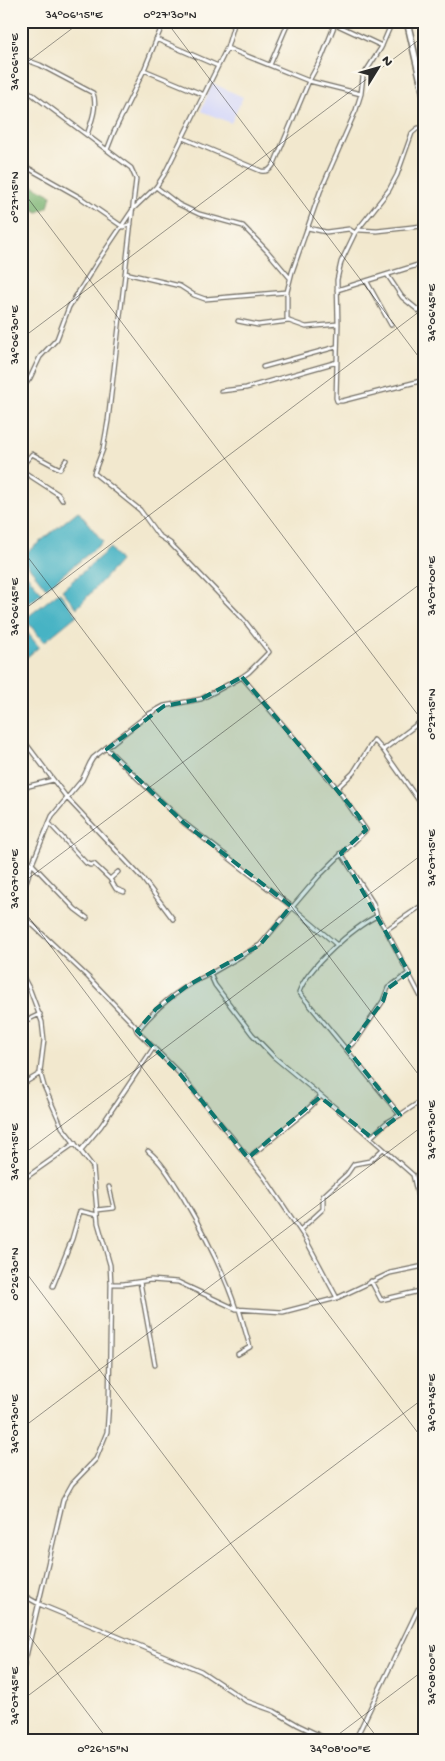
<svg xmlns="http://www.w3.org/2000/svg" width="445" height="1761" font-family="'Gochi Hand',sans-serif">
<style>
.built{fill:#d5d8f9}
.forest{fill:#78b271;stroke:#526e4e}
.water{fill:#47b3c4;stroke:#396f78}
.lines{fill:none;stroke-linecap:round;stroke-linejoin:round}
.minor-casing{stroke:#716d64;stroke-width:5.5}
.trunk-casing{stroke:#716d64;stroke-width:8}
.minor{stroke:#fff;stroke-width:3}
.trunk{stroke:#fff;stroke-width:5}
.marked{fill:#0f766e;fill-opacity:0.2;stroke:#0f766e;stroke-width:4;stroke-dasharray:10 6;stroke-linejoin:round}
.ticks{fill:none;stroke:#2b2b2b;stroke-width:1;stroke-opacity:0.45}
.neatline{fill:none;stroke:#2b2b2b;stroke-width:2}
.ticks-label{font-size:12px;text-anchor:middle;fill:#2b2b2b}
</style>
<rect width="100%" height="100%" fill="#fbf7ec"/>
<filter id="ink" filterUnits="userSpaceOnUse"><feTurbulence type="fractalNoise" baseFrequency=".02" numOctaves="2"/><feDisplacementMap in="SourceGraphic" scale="10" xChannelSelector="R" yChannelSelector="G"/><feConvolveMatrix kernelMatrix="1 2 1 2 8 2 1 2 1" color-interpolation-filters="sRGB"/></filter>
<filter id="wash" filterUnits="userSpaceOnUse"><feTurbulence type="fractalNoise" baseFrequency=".0096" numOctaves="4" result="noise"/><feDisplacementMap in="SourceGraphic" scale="20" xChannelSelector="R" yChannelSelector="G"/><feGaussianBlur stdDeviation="1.12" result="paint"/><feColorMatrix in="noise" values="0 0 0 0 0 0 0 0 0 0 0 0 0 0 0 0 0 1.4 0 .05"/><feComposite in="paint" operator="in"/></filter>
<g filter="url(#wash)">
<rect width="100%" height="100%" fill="#f2e8ce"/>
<path class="built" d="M 212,83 L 243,97 L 231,123 L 201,111 Z"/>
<path class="forest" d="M 32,185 L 51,195 L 48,207 L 38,212 L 23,203 Z"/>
<path class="water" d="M 78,511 L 103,542 L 46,588 L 21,557 Z
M 110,548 L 120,561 L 77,608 L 62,590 Z
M 21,568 L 42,593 L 21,610 Z
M 59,592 L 77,615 L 44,642 L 25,619 Z
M 21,625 L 39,647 L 21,662 Z"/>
</g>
<g filter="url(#ink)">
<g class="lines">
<defs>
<path id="minor" d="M 226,21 L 233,26
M 336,21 L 335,24 L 382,46
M 156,39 L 218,66
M 227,48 L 309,81 L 361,94
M 21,58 L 40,65 L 93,93 C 98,106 91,123 87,135
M 270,65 L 289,21
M 144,70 L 204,95
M 21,86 L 107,150
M 424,128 L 418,128 L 412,133 L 397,175 L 389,190 L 355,233 L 341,262 L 337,280 L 338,324 L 336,398 L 337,401 L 342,401 L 424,380
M 183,138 L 261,171 C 268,172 270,170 274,164 L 309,81 L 322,57 L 335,24 L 326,21
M 21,164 L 81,198 L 123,227 L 131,224
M 156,187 L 178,204 L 199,214 L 243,226 L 268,252 L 290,278
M 308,228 L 326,232 L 349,229 L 355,233
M 359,230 L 377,231 L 422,226
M 125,273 L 180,286 L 194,295 L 205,299 L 287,292
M 388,276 L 402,297 L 424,315
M 367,282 L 391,325
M 337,290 L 424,263
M 238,321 L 258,325 L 289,321
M 338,324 L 306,327 L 289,321 L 287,319 L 287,292 L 292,272 L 320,192 L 356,110 L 361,94 L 363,76 L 381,48 L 390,27 L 395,21
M 263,367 L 336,347
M 21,390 L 30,378 L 40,357 L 57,339 L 69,307 L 96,264 L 133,209 L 156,187 L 164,175 L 227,48 L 235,21
M 221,391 L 246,388 L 337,362
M 21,467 L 32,454 L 60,469 L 66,460
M 21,470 L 58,494 L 62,500
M 242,677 L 337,788 L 366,830 L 318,877 L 260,945 L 210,974 L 215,985 L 252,1034 L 274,1057 L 362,1130 L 413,1175 L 419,1202 L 424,1256
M 21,737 L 67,798 L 143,879 L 173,919
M 107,749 L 184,823 L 291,906 L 337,945
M 383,750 L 424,719
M 21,788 L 53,780
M 337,788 L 353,773 L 374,740 L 383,750 L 424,808
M 49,823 L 86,863 L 90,865 L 94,864 L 110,879 L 118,872
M 341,853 L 373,903 L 377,916 C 353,928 308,967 299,992 L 400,1115 L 386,1123 L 371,1137
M 21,857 L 32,864 L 75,909 L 87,918
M 110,879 L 116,889 L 124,892
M 21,898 L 32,864 L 52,816 L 82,780 L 90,763 L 93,758 L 149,714 L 164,706 L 201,699 L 242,677 L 249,672 L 269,652 L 244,620 L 170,543 L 158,535 L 140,510 L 94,473 L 103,449 L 108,421 L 136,179 L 131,168 L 107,150 L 114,132 L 144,70 L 164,21
M 424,904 L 386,930 L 424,1003
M 21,914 L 88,977 L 135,1026 L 137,1031 L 180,1074 L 265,1178 L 305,1238 L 337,1298
M 377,916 L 386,930
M 21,973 L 30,990 L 42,1022 L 44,1040 L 40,1072 L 44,1086 L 62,1127 L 93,1167 L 98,1223 L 110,1265 L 111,1284 L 123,1284 L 151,1280 L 178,1282 L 236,1309 L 283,1312 L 337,1298 L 390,1273 L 424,1266
M 21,1023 L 40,1014
M 137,1031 C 157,1006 181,987 210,974
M 347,1049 L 358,1038 L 383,1001 L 388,988 L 409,973
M 21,1085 L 41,1073
M 400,1115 L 424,1099
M 81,1150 L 101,1126 L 154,1047
M 148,1151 C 163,1163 173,1181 183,1197 C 204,1233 223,1269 236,1309
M 248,1158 L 306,1111 L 320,1097
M 21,1181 L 75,1143
M 97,1210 L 114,1208 L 109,1187
M 300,1230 L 323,1209 L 323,1196 L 347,1174 L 354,1164 L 370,1161 L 383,1149
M 371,1281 L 381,1300 L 424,1290
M 140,1282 L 155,1365
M 53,1286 L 72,1239 L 80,1211 L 97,1215
M 238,1354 L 250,1347 L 239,1309
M 21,1594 L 39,1604 L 201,1671 L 246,1701 L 274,1711 L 298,1725 L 329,1740
M 21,1678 L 63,1500 L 72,1484 L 96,1459 L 107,1432 L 109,1402 L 111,1284
M 355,1740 L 418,1609 L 424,1608"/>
<path id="trunk" d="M 407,21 L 424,95"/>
</defs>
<use href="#minor" class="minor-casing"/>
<use href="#trunk" class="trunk-casing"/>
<use href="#minor" class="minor"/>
<use href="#trunk" class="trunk"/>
</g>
</g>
<path class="marked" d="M 242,677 L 358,815 L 366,830 L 341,853 L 409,973 L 387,989 L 383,1001 L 347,1049 L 400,1115 L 371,1137 L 320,1097 L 248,1158 L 180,1074 L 137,1031 L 156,1009 L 187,986 L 260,945 L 291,906 L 184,823 L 107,749 L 164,706 L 201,699 Z"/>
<path class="ticks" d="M 166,21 L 424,364M 21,67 L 82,21M 21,189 L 424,723M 21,339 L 424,36M 21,548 L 424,1082M 21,612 L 424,308M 21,884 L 424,581M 21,907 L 424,1441M 21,1156 L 424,853M 21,1266 L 379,1740M 21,1429 L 424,1125M 21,1625 L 108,1740M 21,1701 L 424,1398M 331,1740 L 424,1670"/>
<rect width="445" height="1761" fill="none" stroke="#fbf7ec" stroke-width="55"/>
<g transform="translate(378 68) rotate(53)" stroke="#fbf7ec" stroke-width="4" paint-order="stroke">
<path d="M0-4L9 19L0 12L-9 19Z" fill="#2b2b2b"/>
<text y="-8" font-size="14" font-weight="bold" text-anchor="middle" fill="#2b2b2b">N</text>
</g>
<rect x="28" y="28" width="390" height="1706" class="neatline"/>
<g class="ticks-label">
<text x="74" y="18">34°06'15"E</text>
<text x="170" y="18">0°27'30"N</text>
<text transform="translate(14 62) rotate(-90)" y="4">34°06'15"E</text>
<text transform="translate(14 197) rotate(-90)" y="4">0°27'15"N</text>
<text transform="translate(431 313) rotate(-90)" y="4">34°06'45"E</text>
<text transform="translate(14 335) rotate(-90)" y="4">34°06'30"E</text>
<text transform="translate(431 586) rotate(-90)" y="4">34°07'00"E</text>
<text transform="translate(14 607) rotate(-90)" y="4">34°06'45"E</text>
<text transform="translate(431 714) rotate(-90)" y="4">0°27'15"N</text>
<text transform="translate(431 858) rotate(-90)" y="4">34°07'15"E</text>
<text transform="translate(14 879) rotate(-90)" y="4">34°07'00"E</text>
<text transform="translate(431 1130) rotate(-90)" y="4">34°07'30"E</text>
<text transform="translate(14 1152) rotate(-90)" y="4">34°07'15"E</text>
<text transform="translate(14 1274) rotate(-90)" y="4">0°26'30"N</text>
<text transform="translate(431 1403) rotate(-90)" y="4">34°07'45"E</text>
<text transform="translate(14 1424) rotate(-90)" y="4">34°07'30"E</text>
<text transform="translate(431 1675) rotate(-90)" y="4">34°08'00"E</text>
<text transform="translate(14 1696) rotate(-90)" y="4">34°07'45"E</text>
<text x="103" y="1752">0°26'15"N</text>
<text x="340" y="1752">34°08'00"E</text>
</g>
</svg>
